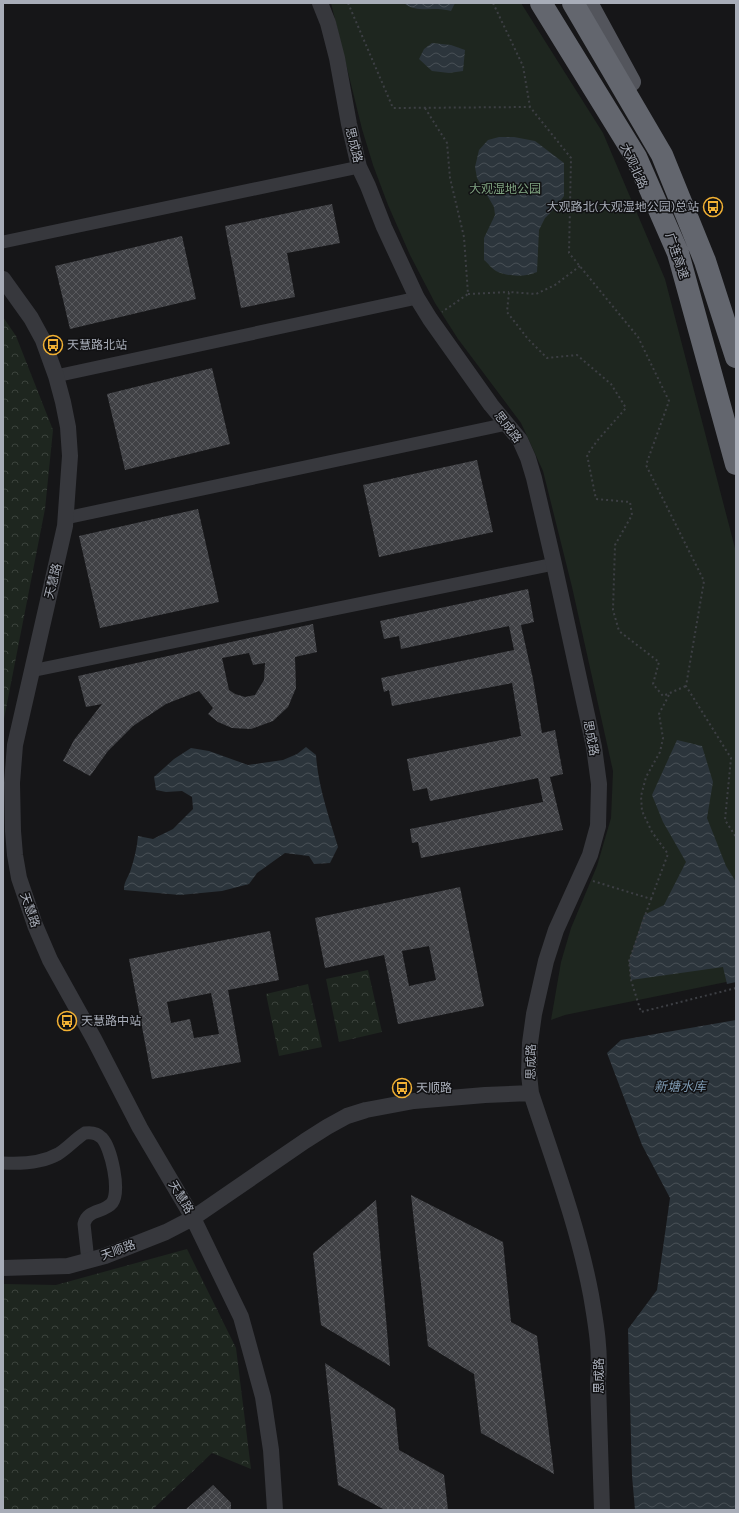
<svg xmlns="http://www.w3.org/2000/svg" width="739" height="1513" font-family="Figtree,'Noto Sans SC',sans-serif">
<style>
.green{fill:#1e261f}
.forest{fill:url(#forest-crowns)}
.water{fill:url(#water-waves)}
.building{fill:url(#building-cross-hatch);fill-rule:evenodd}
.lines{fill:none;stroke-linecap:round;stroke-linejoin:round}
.path{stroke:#3d3f44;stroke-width:2;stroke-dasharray:2 3;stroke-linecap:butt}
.minor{stroke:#37383d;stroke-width:13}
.tertiary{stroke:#37383d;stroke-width:16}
.primary{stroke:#53555c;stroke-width:20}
.motorway-bridge{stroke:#63666e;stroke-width:22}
.labels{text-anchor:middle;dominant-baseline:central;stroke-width:3;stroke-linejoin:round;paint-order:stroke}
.street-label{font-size:12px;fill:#a8adb8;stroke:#111113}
.park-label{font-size:12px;fill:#7fa381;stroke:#111113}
.poi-label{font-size:12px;fill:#a8adb8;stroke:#111113;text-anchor:start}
.water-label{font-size:13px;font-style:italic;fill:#7f9bb3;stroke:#111113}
</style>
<defs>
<pattern id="forest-crowns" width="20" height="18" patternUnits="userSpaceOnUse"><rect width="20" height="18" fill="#1e261f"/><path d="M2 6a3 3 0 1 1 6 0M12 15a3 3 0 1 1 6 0" fill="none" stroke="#3c433d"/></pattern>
<pattern id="water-waves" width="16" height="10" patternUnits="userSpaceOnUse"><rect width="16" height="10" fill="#2c353c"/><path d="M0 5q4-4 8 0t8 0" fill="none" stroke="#485056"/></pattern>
<pattern id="building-cross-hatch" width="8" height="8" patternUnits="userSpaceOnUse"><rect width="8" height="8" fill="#404145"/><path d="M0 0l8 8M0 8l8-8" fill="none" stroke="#595a5e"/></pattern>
</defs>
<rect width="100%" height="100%" fill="#161618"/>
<path class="green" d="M 331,3 L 521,3 L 603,133 L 665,279 L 736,552 L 736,980 L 565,1015 L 551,1020 L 561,962 L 571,928 L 597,866 L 611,818 L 613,771 L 572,587 L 543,471 L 521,423 L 458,339 L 435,303 L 410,255 L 388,205 L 373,165 L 362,129 Z"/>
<path class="forest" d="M 3,317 L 16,336 L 53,430 L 45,509 L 3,724 Z
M 368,970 L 382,1032 L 339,1042 L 326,979 Z
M 308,984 L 322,1047 L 279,1056 L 266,994 Z
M 187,1249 L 236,1348 L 251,1469 L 212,1453 L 152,1510 L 3,1510 L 3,1284 L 56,1285 Z"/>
<path class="water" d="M 404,3 L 455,3 L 451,11 C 447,10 442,9 438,9 C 427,9 412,11 404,3 Z
M 432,43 L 451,45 L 465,50 L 463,71 L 449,73 L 432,71 L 419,59 L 424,49 Z
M 499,137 L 514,137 L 535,141 L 564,163 L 564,196 L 555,208 L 545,218 L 539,230 L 537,272 C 527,277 507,277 496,271 C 492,269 488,263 484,260 L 484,238 L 495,215 L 494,207 L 477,178 L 475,167 L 479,150 L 488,140 Z
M 677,740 L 702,746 L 713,782 L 707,818 L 726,866 L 736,882 L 736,982 L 727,984 L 723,967 L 631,980 L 629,961 L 644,915 L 664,905 L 686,862 L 663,822 L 652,795 Z
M 306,747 L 316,755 C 318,786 329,817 338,847 L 330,863 L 314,864 L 309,856 L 285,853 L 257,873 L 249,884 L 222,891 L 180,895 L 124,890 C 124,882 127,879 130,872 C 134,860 137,848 138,836 L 153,839 L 173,829 L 193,809 L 192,797 L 182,791 L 166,792 L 156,790 L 154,777 L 174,759 L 191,748 L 209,751 L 248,765 L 283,760 L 297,754 Z
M 736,1020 L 736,1510 L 635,1510 L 632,1476 L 628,1329 L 657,1290 L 670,1198 L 642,1145 L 607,1053 L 621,1040 Z"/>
<path class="building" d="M 332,204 L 340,243 L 287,253 L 295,297 L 241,308 L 225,226 Z
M 182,236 L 196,299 L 70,329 L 55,266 Z
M 212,368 L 230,444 L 125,470 L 107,394 Z
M 477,460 L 493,532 L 379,557 L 363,485 Z
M 198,509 L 219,602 L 100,628 L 79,536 Z
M 528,589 L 534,622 L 521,625 L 533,679 L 542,733 L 555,730 L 563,774 L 550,777 L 563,830 L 421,858 L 418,842 L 412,843 L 410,829 L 543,802 L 538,778 L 430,801 L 427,788 L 413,791 L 407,759 L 521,736 L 512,683 L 392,706 L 389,690 L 384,692 L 381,678 L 514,650 L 509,626 L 401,649 L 399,636 L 384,639 L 380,621 Z
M 313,624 L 317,652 L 295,657 L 296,688 L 288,707 L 273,721 L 251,729 L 232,728 L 218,722 L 208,714 L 213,708 L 199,691 L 166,704 L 133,726 L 108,751 L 90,776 L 63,761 L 74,740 L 102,704 L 86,707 L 78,676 ZM 249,653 L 253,665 L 265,663 L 264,680 L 255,695 L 245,697 L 235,694 L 229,690 L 222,658 Z
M 460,887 L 484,1006 L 398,1024 L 384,955 L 325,968 L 315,918 ZM 429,946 L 436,980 L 409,986 L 402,951 Z
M 270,931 L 279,980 L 228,990 L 241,1062 L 152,1079 L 129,959 ZM 211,993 L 219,1034 L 194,1038 L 190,1019 L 171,1023 L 167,1002 Z
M 411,1195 L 503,1242 L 511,1322 L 537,1336 L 554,1474 L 481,1433 L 474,1374 L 428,1346 Z
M 376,1200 L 390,1366 L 321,1325 L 313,1253 Z
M 325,1363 L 395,1409 L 399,1450 L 444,1475 L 448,1510 L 385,1510 L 338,1485 Z
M 213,1485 L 231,1503 L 231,1510 L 185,1510 Z"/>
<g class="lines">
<path class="path" d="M 348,3 L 393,108 L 530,107 L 571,158 L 569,253 L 638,337 L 669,401 L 646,465 L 704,581 L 686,686 L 731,758 L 725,820 L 736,837
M 493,3 L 523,66 L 530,107
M 425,108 L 447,143 L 450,178 L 464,237 L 468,294 L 442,312
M 580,266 L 555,285 L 536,294 L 509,292 L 507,312 L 528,339 L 547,358 L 577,355 L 611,384 L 626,408 L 597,441 L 587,455 L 596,499 L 630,502 L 632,515 L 615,545 L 613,610 L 619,631 L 659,662 L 653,684 L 663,696 L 686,686
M 468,294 L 509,292
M 593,881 L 651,899 L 629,961 L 631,980 L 641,1012 L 736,988
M 651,899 L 668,854 L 652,832 L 642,811 L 641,796 L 646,777 L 660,752 L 663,738 L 659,714 L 670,693"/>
<path class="minor" d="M 3,242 L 359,167
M 56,376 L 417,298
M 66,518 L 507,424
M 31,671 L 554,564
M 3,1163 C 21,1164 42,1163 58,1154 C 68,1148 75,1139 85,1133 C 91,1132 97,1133 102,1138 C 111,1148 121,1191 112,1203 C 104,1213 87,1209 84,1224 L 88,1261"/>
<path class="tertiary" d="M 320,3 L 328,23 L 337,58 L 349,124 L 359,167 L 368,186 L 384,227 L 417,298 L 430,319 L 491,405 L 520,440 L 528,458 L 534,478 L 554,564 L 594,747 L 599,784 L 598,826 L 590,855 L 556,930 L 546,961 L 534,1014 L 530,1043 L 529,1074 L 531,1093 C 553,1160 578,1226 591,1295 C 596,1324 601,1353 598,1382 L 602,1510
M 3,279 L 31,318 L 43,340 L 56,376 L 63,402 L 68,427 L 70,456 L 65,526 L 15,745 L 12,783 L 13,831 L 15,855 L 19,878 L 35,925 L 50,960 L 94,1039 L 140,1128 L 193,1218 L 241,1317 L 263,1397 L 271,1450 L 275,1510
M 3,1268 L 68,1266 L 105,1256 L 166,1232 L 193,1218 L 305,1141 L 327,1127 L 347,1116 L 366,1110 L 414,1101 L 485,1095 L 531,1093"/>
<path class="primary" d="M 588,3 L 631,82"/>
<path class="motorway-bridge" d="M 541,3 L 636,157 L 678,253 L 736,464
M 573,3 L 662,155 L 705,261 L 736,357"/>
</g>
<defs>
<symbol id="bus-ring" viewBox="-11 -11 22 22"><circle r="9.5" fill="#111113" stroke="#f2b134" stroke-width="1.5"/><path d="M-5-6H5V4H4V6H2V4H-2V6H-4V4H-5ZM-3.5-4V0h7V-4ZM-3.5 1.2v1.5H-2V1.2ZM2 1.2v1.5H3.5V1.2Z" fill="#f2b134"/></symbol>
</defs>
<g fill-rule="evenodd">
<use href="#bus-ring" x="702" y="196" width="22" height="22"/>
<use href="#bus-ring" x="42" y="334" width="22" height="22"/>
<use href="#bus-ring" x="56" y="1010" width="22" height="22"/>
<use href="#bus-ring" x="391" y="1077" width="22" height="22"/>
</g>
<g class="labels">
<g class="street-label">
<text transform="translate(354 145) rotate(76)">思成路</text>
<text transform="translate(634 166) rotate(66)">大观北路</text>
<text transform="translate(677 256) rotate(71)">广连高速</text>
<text transform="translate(508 427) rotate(52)">思成路</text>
<text transform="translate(53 581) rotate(-76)">天慧路</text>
<text transform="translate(591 738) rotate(79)">思成路</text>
<text transform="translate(30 910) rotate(71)">天慧路</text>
<text transform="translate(531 1062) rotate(-89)">思成路</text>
<text transform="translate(181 1197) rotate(59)">天慧路</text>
<text transform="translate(118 1250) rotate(-20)">天顺路</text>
<text transform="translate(599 1376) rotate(-90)">思成路</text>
</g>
<g class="park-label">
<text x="505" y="189">大观湿地公园</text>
</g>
<g class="poi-label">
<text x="699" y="207" text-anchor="end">大观路北(大观湿地公园)总站</text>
<text x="67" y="345">天慧路北站</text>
<text x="81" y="1021">天慧路中站</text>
<text x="416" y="1088">天顺路</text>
</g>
<g class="water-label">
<text x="680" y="1086">新塘水库</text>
</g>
</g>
<rect width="739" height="1513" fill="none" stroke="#a8adb8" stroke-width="8"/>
</svg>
